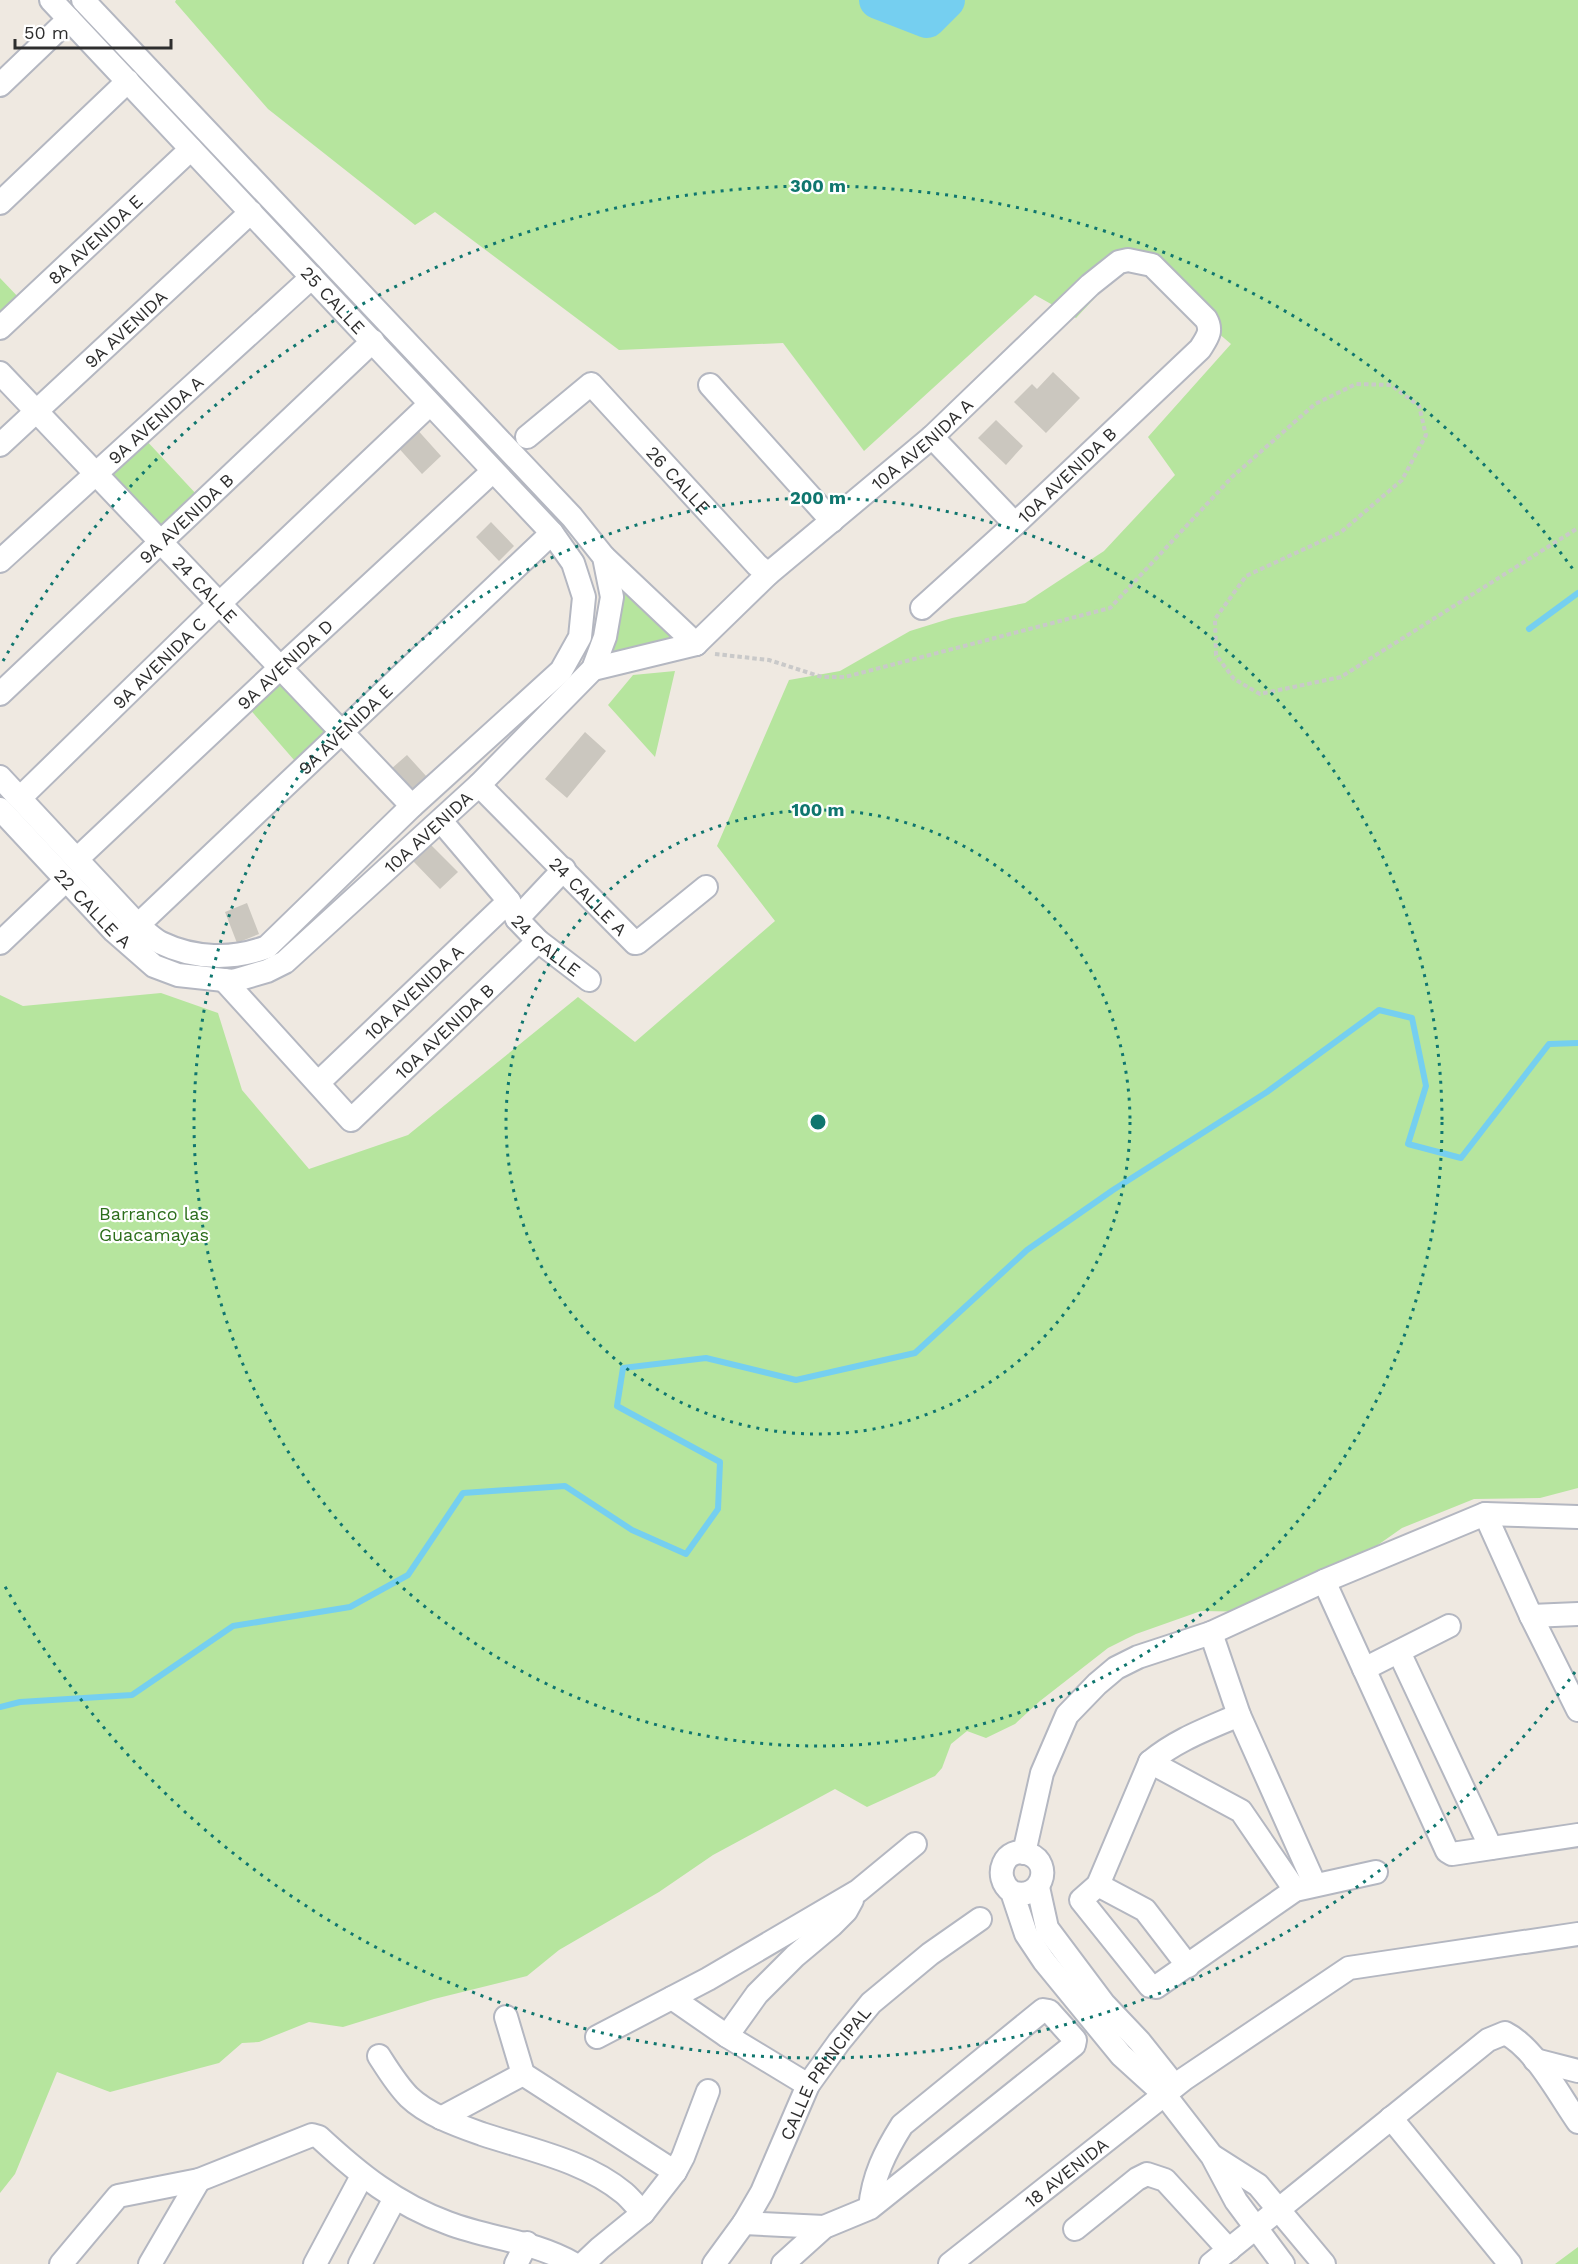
<svg xmlns="http://www.w3.org/2000/svg" width="1578" height="2264" font-family="'Work Sans',sans-serif">
<style>
.green{fill:#b6e59e}
.lines{fill:none;stroke-linecap:round;stroke-linejoin:round}
.stream{stroke:#75cff0;stroke-width:6}
.river{stroke:#75cff0;stroke-width:38}
.building{fill:#cbc7bf}
.minor-casing{stroke:#b4b7c1;stroke-width:26}
.path{stroke:#c9c9c9;stroke-width:4;stroke-dasharray:4.5 3;stroke-linecap:butt}
.minor{stroke:#fff;stroke-width:22}
.ring{fill:none;stroke:#0f766e;stroke-width:3;stroke-dasharray:3 6}
.labels{text-anchor:middle;dominant-baseline:central;stroke-width:4.5;stroke-linejoin:round;paint-order:stroke}
.street-label{font-size:18px;fill:#2e2e2e;stroke:#fff}
.park-label{font-size:18px;fill:#2c6e1b;stroke:#fff}
.centre{fill:#0f766e;stroke:#fff;stroke-width:3}
.ring-label{font-size:18px;text-anchor:middle;font-weight:bold;fill:#0f766e;stroke:#fff;stroke-width:4.5;stroke-linejoin:round;paint-order:stroke}
</style>
<rect width="100%" height="100%" fill="#efe9e1"/>
<path class="green" d="M 176,0 L 1578,0 L 1578,1488 L 1540,1498 L 1474,1499 L 1402,1528 L 1365,1554 L 1260,1612 L 1201,1611 L 1136,1634 L 1108,1648 L 1040,1701 L 1015,1724 L 986,1738 L 967,1731 L 951,1744 L 942,1768 L 935,1776 L 867,1807 L 835,1789 L 713,1855 L 659,1892 L 559,1950 L 527,1976 L 434,1999 L 343,2027 L 309,2022 L 259,2042 L 242,2043 L 219,2063 L 110,2092 L 57,2072 L 15,2174 L 0,2193 L 0,995 L 23,1006 L 161,993 L 218,1013 L 242,1090 L 309,1169 L 408,1135 L 578,997 L 635,1042 L 775,921 L 717,846 L 789,680 L 840,671 L 910,631 L 952,618 L 1025,603 L 1104,551 L 1175,475 L 1148,437 L 1231,344 L 1131,259 L 1076,318 L 1035,295 L 864,451 L 783,343 L 619,350 L 435,212 L 415,225 L 268,109 L 175,2 Z
M 0,278 L 20,299 L 0,318 Z
M 144,438 L 198,496 L 163,530 L 109,472 Z
M 616,580 L 682,642 L 604,657 Z
M 284,669 L 339,725 L 301,768 L 247,706 Z
M 675,671 L 655,757 L 608,705 L 633,675 Z
M 1578,2247 L 1578,2264 L 1555,2264 Z"/>
<g class="lines">
<path class="stream" d="M 1529,629 L 1578,593
M 0,1707 L 20,1702 L 132,1695 L 233,1626 L 350,1607 L 408,1575 L 463,1493 L 565,1486 L 632,1530 L 686,1554 L 718,1509 L 720,1462 L 617,1406 L 623,1368 L 706,1358 L 796,1380 L 915,1353 L 1027,1250 L 1113,1190 L 1267,1092 L 1379,1010 L 1412,1018 L 1426,1086 L 1408,1144 L 1461,1158 L 1549,1044 L 1578,1043"/>
<path class="river" d="M 878,0 L 927,19 L 946,0"/>
</g>
<path class="building" d="M 1053,372 L 1080,398 L 1046,433 L 1014,402 L 1032,384 L 1037,389 Z
M 996,420 L 1023,446 L 1006,465 L 978,438 Z
M 414,426 L 441,456 L 422,474 L 395,444 Z
M 491,522 L 514,546 L 499,561 L 476,537 Z
M 585,732 L 606,751 L 567,798 L 545,779 Z
M 407,755 L 427,777 L 412,792 L 391,769 Z
M 430,844 L 458,872 L 440,889 L 413,861 Z
M 247,903 L 259,934 L 237,943 L 225,912 Z"/>
<g class="lines">
<defs>
<g id="minor">
<path d="M 0,85 L 69,19"/>
<path d="M 0,203 L 128,81"/>
<path id="s1" d="M 0,328 L 191,149"/>
<path id="s2" d="M 0,373 L 412,806"/>
<path d="M 710,385 L 832,521"/>
<path id="s3" d="M 527,437 L 591,384 L 757,565 L 768,574"/>
<path d="M 932,437 L 1015,524"/>
<path id="s4" d="M 0,445 L 251,212"/>
<path d="M 604,557 L 696,644"/>
<path id="s5" d="M 0,561 L 312,277"/>
<path id="s6" d="M 696,644 L 768,574 L 932,437 L 1090,285 L 1119,262 L 1128,260 L 1152,265 L 1206,319 C 1213,331 1207,338 1200,349 L 1015,524 L 922,608"/>
<path d="M 593,669 L 696,644"/>
<path id="s7" d="M 0,694 L 373,341"/>
<path d="M 0,777 L 138,925 C 145,931 153,939 161,943 C 194,959 233,960 267,947 L 412,806 L 561,671 L 580,637 L 584,597 L 573,563 L 552,533 L 51,0"/>
<path id="s8" d="M 479,785 L 635,943 L 637,943 L 706,887"/>
<path id="s9" d="M 20,798 L 219,604 L 430,404"/>
<path id="s10" d="M 0,809 L 114,931 L 154,966 L 178,975 L 233,981 L 267,971 L 285,962 L 479,785 L 593,669 L 605,637 L 612,597 L 604,557 L 572,517 L 83,0"/>
<path id="s11" d="M 441,821 L 509,901 L 517,919 L 538,941 L 589,980"/>
<path id="s12" d="M 77,859 L 280,668 L 493,471"/>
<path d="M 517,919 L 564,869"/>
<path id="s13" d="M 138,925 L 552,533"/>
<path d="M 0,943 L 66,880"/>
<path id="s14" d="M 224,980 L 351,1120 L 538,941"/>
<path id="s15" d="M 318,1083 L 509,901"/>
<path d="M 1485,1514 L 1531,1616 L 1578,1710"/>
<path d="M 1324,1581 L 1447,1851 L 1452,1854 L 1578,1835"/>
<path d="M 1531,1616 L 1578,1614"/>
<path d="M 1211,1633 L 1239,1715 L 1315,1885"/>
<path d="M 1399,1652 L 1491,1848"/>
<path d="M 1364,1669 L 1449,1626"/>
<path d="M 1239,1715 C 1207,1729 1176,1740 1150,1762 L 1098,1885 L 1081,1900 L 1150,1986 L 1156,1987 L 1295,1890 L 1376,1872"/>
<path d="M 1150,1762 L 1241,1811 L 1295,1890"/>
<path d="M 1024,1853 L 1042,1773 L 1067,1715 L 1097,1684 L 1116,1668 L 1138,1657 L 1211,1633 L 1324,1581 L 1485,1514 L 1578,1517"/>
<path d="M 1098,1885 L 1145,1910 L 1188,1966"/>
<path d="M 1038,1887 L 1047,1928 L 1104,2004 L 1140,2042 L 1175,2086"/>
<path d="M 1012,1892 C 1041,1902 1054,1864 1029,1854 C 1005,1844 991,1877 1012,1892 L 1026,1934 L 1044,1961 L 1121,2055 L 1164,2094 L 1212,2156 L 1236,2201 L 1283,2264"/>
<path d="M 672,1998 L 727,2036 L 808,2085"/>
<path d="M 506,2017 L 523,2074 L 675,2172"/>
<path d="M 727,2036 L 757,1994 L 795,1956 L 832,1925 L 846,1911 L 852,1900"/>
<path d="M 597,2037 L 708,1979 L 858,1891 L 915,1844"/>
<path d="M 379,2056 C 388,2070 397,2085 409,2097 C 428,2115 457,2125 482,2134 C 530,2150 584,2160 624,2193 C 631,2199 637,2207 643,2213"/>
<path d="M 1535,2060 L 1578,2071"/>
<path d="M 441,2118 L 523,2074"/>
<path d="M 1391,2118 L 1510,2264"/>
<path d="M 1214,2157 L 1258,2185 L 1324,2264"/>
<path d="M 744,2223 L 824,2227"/>
<path d="M 1075,2229 L 1137,2179 L 1147,2174 L 1165,2180 L 1229,2250"/>
<path d="M 61,2264 L 118,2196 L 199,2180 L 312,2135 L 319,2137 C 359,2174 396,2204 448,2223 C 490,2239 534,2241 574,2264"/>
<path d="M 150,2264 L 199,2180"/>
<path d="M 315,2264 L 362,2176"/>
<path d="M 360,2264 L 395,2198"/>
<path d="M 516,2264 L 527,2243"/>
<path d="M 583,2264 L 600,2248 L 643,2213 L 675,2172 L 683,2157 L 708,2091"/>
<path id="s16" d="M 714,2264 L 744,2223 L 762,2192 L 808,2085 L 839,2042 L 871,2003 L 930,1954 L 980,1919"/>
<path d="M 783,2264 L 824,2227 L 870,2208 L 1074,2045 L 1075,2040 L 1049,2011 L 1043,2010 L 902,2125 C 885,2152 873,2176 870,2208"/>
<path id="s17" d="M 950,2264 L 1184,2079 L 1349,1968 L 1578,1934"/>
<path d="M 1211,2264 L 1488,2040 L 1505,2033 C 1535,2048 1559,2095 1578,2122"/>
</g>
</defs>
<use href="#minor" class="minor-casing"/>
<path class="path" d="M 715,654 L 769,660 L 822,677 L 845,677 L 1110,608 L 1232,477 L 1315,404 L 1356,384 L 1391,385 L 1419,406 L 1426,435 L 1402,480 L 1341,532 L 1246,576 L 1215,619 L 1216,655 L 1234,679 L 1260,694 L 1341,677 L 1578,528"/>
<use href="#minor" class="minor"/>
</g>
<g class="ring">
<circle cx="818" cy="1122" r="312"/>
<circle cx="818" cy="1122" r="624"/>
<path d="M1575 1672A936 936 0 0 1 3 1583M3 661A936 936 0 0 1 1575 572"/>
</g>
<g class="labels">
<g class="street-label">
<text stroke="none"><textPath href="#s1" startOffset="130">8A AVENIDA E</textPath></text>
<text transform="translate(333 300) rotate(47)">25 CALLE</text>
<text stroke="none"><textPath href="#s4" startOffset="171">9A AVENIDA</textPath></text>
<text stroke="none"><textPath href="#s5" startOffset="210">9A AVENIDA A</textPath></text>
<text stroke="none"><textPath href="#s6" startOffset="302">10A AVENIDA A</textPath></text>
<text transform="translate(1067 475) rotate(-44)">10A AVENIDA B</text>
<text stroke="none"><textPath href="#s3" startOffset="213">26 CALLE</textPath></text>
<text stroke="none"><textPath href="#s7" startOffset="256">9A AVENIDA B</textPath></text>
<text stroke="none"><textPath href="#s2" startOffset="298">24 CALLE</textPath></text>
<text stroke="none"><textPath href="#s9" startOffset="194">9A AVENIDA C</textPath></text>
<text stroke="none"><textPath href="#s12" startOffset="285">9A AVENIDA D</textPath></text>
<text stroke="none"><textPath href="#s13" startOffset="285">9A AVENIDA E</textPath></text>
<text stroke="none"><textPath href="#s10" startOffset="550">10A AVENIDA</textPath></text>
<text stroke="none"><textPath href="#s8" startOffset="156">24 CALLE A</textPath></text>
<text stroke="none"><textPath href="#s10" startOffset="136">22 CALLE A</textPath></text>
<text stroke="none"><textPath href="#s11" startOffset="164">24 CALLE</textPath></text>
<text stroke="none"><textPath href="#s15" startOffset="132">10A AVENIDA A</textPath></text>
<text stroke="none"><textPath href="#s14" startOffset="318">10A AVENIDA B</textPath></text>
<text stroke="none"><textPath href="#s16" startOffset="222">CALLE PRINCIPAL</textPath></text>
<text stroke="none"><textPath href="#s17" startOffset="148">18 AVENIDA</textPath></text>
</g>
<g class="park-label">
<text x="154" y="1213">Barranco las<tspan x="154" dy="21">Guacamayas</tspan></text>
</g>
</g>
<circle cx="818" cy="1122" r="9" class="centre"/>
<g class="ring-label">
<text x="818" y="192">300 m</text>
<text x="818" y="504">200 m</text>
<text x="818" y="816">100 m</text>
</g>
<path d="M15 39v9h156v-9" fill="none" stroke="#2e2e2e" stroke-width="3"/>
<text x="24" y="39" font-size="18" fill="#2e2e2e" stroke="#ffffff" stroke-width="4.5" paint-order="stroke">50 m</text>
</svg>
